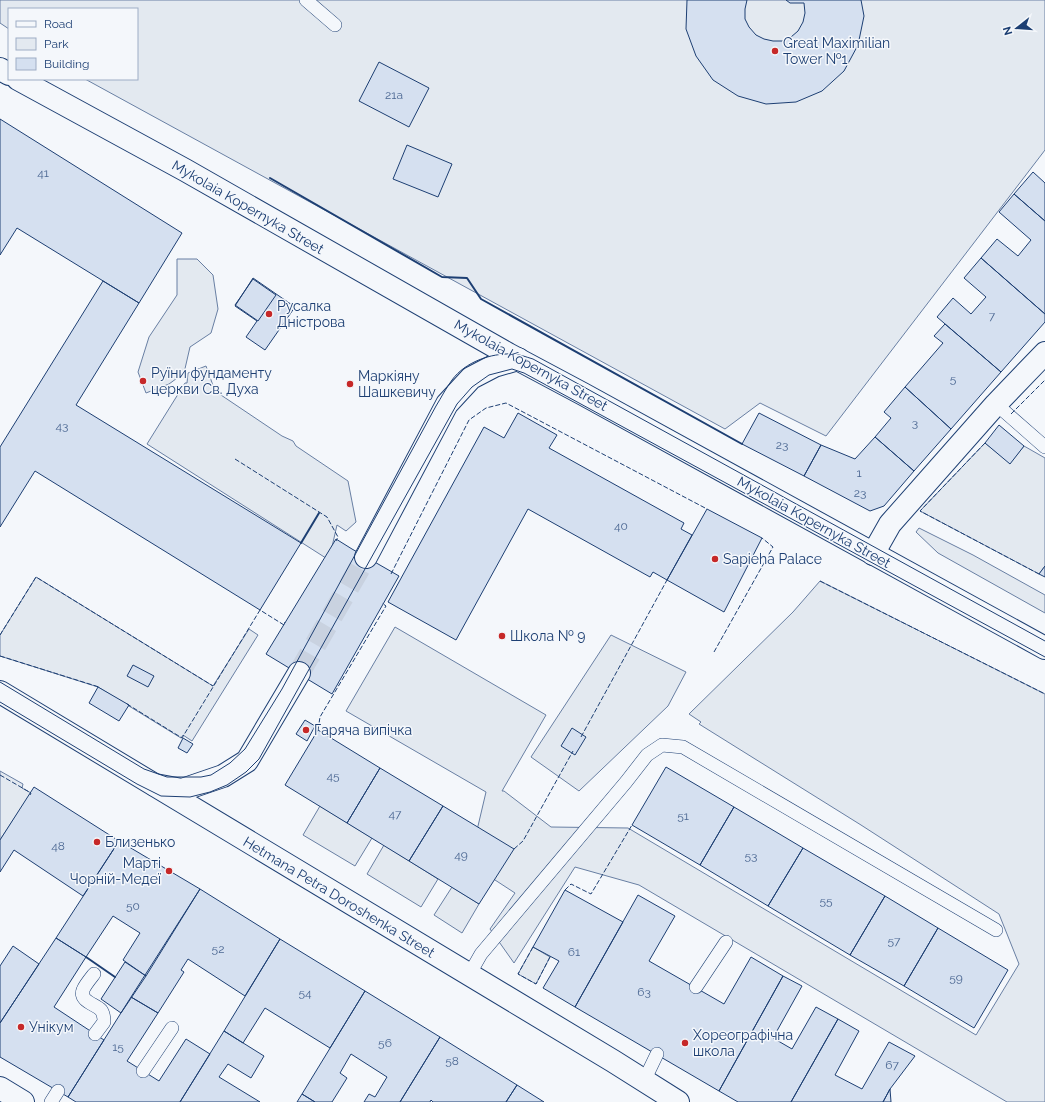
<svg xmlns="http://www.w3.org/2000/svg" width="1045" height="1102" font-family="Raleway,sans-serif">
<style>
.green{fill:#e3e9f0;stroke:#687fa3}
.building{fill:#d5e0f0;stroke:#1d3f73}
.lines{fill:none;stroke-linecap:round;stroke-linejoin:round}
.street-tunnel{stroke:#c9d2e0;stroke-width:22;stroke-dasharray:22 11;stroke-linecap:butt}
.lane-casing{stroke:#1d3f73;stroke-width:14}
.street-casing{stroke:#1d3f73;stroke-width:24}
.secondary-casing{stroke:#1d3f73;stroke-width:24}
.lane{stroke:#f4f7fb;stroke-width:13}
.street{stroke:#f4f7fb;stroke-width:22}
.secondary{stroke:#f4f7fb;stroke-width:22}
.tram{stroke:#1d3f73;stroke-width:1}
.fence{stroke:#1d3f73;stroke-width:1;stroke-dasharray:5 2;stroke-linecap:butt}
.wall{stroke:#1d3f73;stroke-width:2}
.poi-dot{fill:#c62828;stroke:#f4f7fb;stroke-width:1.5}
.labels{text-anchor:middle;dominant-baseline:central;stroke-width:3;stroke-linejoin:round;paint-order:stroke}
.number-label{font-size:12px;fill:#4b6792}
.poi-label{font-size:14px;fill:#1d3f73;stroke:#f4f7fb;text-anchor:start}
.street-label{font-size:14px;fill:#1d3f73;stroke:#f4f7fb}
</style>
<rect width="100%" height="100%" fill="#f4f7fb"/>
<path class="green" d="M 0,0 L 1045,0 L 1045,150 L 826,436 L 760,403 L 725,429 L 85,79 L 137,79 L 137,9 L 9,9 L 9,29 L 0,23 Z
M 177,259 L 197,259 L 213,275 L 218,309 L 211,333 L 190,347 L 184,373 L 169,384 L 146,393 L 138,372 L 149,337 L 177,295 Z
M 206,366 L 215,391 L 282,436 L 293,441 L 296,446 L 348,481 L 356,522 L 346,531 L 337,525 L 329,560 L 147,444 L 185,383 L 187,383 L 188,373 Z
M 985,443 L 1010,463 L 1024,446 L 1045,458 L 1045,566 L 1039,574 L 920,511 Z
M 919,528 L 973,555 L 1045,595 L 1045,613 L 938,553 L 916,532 Z
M 36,577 L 213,686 L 249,629 L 258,635 L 192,741 L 183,735 L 181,738 L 98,687 L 0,656 L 0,635 Z
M 820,581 L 1045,694 L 1045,1102 L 1007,1102 L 639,885 L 575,867 L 514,963 L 490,929 L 515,893 L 475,867 L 474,843 L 486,792 L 346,711 L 395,627 L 546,715 L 502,791 L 504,791 L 551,827 L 628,828 L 976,1035 L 1019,964 L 999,914 L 861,825 L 699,724 L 701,722 L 689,714 L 793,612 Z
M 611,635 L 686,672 L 668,706 L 579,791 L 531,757 Z
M 0,771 L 23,784 L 22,788 L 31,793 L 0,840 Z
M 320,806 L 372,838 L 355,866 L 303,835 Z
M 384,845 L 438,879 L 421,907 L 367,874 Z
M 452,887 L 479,904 L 462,933 L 434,915 Z
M 533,947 L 550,957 L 536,984 L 518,974 Z"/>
<path class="building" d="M 687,0 L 747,0 L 745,9 L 745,19 L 749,27 L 756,35 L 764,39 L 773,41 L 782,41 L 791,37 L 798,31 L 803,22 L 805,13 L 804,3 L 790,3 L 786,0 L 861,0 L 864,16 L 858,45 L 844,71 L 822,91 L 796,102 L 766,104 L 738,96 L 713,80 L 696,56 L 686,29 Z
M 379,62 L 429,88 L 409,127 L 359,101 Z
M 0,119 L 182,233 L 139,303 L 17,228 L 0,255 Z
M 407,145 L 452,164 L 438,197 L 393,179 Z
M 1033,172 L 1045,183 L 1045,221 L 1014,194 Z
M 1014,194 L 1045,221 L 1045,314 L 981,258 L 997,239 L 1018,256 L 1031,240 L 999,212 Z
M 981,258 L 1045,314 L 1045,322 L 1001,372 L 937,317 L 953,298 L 971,314 L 986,297 L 964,278 Z
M 253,278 L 295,307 L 265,350 L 246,337 L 257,321 L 235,306 Z
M 253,279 L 276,295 L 258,321 L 235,305 Z
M 103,281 L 139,303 L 76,405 L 301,543 L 260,610 L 35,471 L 0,527 L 0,447 Z
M 945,324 L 1001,372 L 951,429 L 905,387 L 943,343 L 934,336 Z
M 905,387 L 951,429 L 914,471 L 875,437 L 891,418 L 884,412 Z
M 518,413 L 557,435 L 549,448 L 684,523 L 681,529 L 692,535 L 667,580 L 653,572 L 650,577 L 528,509 L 456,640 L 388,602 L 484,427 L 504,438 Z
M 759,413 L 821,445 L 804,476 L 742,444 Z
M 999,425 L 1024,446 L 1010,464 L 985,443 Z
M 875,437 L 914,471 L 884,506 L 870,511 L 804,476 L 821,445 L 855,459 Z
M 707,509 L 762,538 L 724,612 L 667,580 Z
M 336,539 L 352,549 L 399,576 L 332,694 L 266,654 Z
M 1045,566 L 1045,577 L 1039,574 Z
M 133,665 L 154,676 L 148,687 L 127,676 Z
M 98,687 L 129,705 L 119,721 L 89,703 Z
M 305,720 L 315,726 L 307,741 L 296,734 Z
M 572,728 L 586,737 L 575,755 L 561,746 Z
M 318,730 L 380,768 L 347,823 L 285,785 Z
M 183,738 L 193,744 L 187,753 L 178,748 Z
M 666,767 L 734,807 L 700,865 L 632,825 Z
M 380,768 L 443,806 L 409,861 L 347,823 Z
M 34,787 L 119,841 L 83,896 L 14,850 L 0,872 L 0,840 Z
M 443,806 L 514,849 L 479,904 L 409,861 Z
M 734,807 L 803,848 L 768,906 L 700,865 Z
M 119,841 L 200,889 L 146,976 L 123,960 L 140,933 L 113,916 L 86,957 L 56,938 Z
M 803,848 L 885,896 L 850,955 L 768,906 Z
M 200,889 L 280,939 L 245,996 L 188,959 L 181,970 L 184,972 L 158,1013 L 131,997 Z
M 565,890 L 623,922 L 575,1007 L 543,988 L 559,961 L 533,947 Z
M 638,895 L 675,916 L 649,961 L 724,1004 L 751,957 L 783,976 L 719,1091 L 575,1007 Z
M 885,896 L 938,928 L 904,986 L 850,955 Z
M 938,928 L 1008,970 L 974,1028 L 904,986 Z
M 56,938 L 86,957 L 54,1007 L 104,1040 L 68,1097 L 0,1057 L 0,1023 Z
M 280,939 L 365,991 L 330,1048 L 265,1008 L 243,1043 L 224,1031 Z
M 13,946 L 39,964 L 0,1023 L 0,966 Z
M 125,962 L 146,976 L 121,1013 L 101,999 Z
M 783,976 L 802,986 L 773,1038 L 792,1049 L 816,1007 L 838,1019 L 791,1102 L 738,1102 L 719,1091 Z
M 365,991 L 440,1037 L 400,1102 L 364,1102 L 369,1094 L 375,1097 L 387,1077 L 351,1054 L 340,1073 L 347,1078 L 332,1102 L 315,1102 L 302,1094 Z
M 131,997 L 158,1013 L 127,1061 L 159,1081 L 186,1039 L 210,1054 L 180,1102 L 76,1102 L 68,1097 Z
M 838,1019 L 859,1031 L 835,1075 L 862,1089 L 889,1042 L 915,1056 L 890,1089 L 883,1102 L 791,1102 Z
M 224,1031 L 264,1056 L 251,1078 L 228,1064 L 219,1077 L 260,1102 L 180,1102 Z
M 440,1037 L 517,1085 L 506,1102 L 433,1102 L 431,1100 L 430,1102 L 400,1102 Z
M 517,1085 L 544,1102 L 506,1102 Z
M 890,1089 L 891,1102 L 883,1102 Z
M 302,1094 L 315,1102 L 297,1102 Z"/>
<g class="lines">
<path class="street-tunnel" d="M 299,673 L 366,557"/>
<defs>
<path id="lane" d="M 306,0 L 335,25
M 996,404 L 1045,447
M 94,974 C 90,979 85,985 83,990 C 79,1001 95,1004 101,1010 C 104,1014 104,1018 104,1022 L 95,1034
M 469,975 L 481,954 L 626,782 L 647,755 L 662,745 L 683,747 L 996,930
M 696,987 L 726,942
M 143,1071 L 172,1028
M 644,1081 L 657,1054
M 51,1102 L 58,1091"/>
<path id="street" d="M 873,554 L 890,524 L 996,404 L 1045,353
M 366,557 L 447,404 L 471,378 L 494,366 L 518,359
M 155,785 L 182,790 L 223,776 L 247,761 L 299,673
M 0,1088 L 23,1102"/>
<path id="secondary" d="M 0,69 L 9,74
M 18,79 L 185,170 L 508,354 L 583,394 L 1045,648
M 0,692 L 613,1061 L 678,1102"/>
</defs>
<use href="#lane" class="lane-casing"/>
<use href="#street" class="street-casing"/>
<use href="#secondary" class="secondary-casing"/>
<use href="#lane" class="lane"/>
<use href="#street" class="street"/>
<use href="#secondary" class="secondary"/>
<path class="tram" d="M 0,682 L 144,769 L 167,777 L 201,777 L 211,775 L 230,763 L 245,749 L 282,689 L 436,406 C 441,398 446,388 452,380 C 465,362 491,353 512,354 C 519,354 526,357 533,359 L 1045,641
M 0,702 L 137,784 L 161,796 L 190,797 L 210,792 L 227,785 L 246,772 L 259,759 L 457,404 L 472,387 L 489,375 L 512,369 L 524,373 L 1045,657"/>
<path class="fence" d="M 1011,414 L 1045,380
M 985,443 L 920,511 L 1039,574
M 235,459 L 327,517 L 338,537 L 336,541
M 391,574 L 469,420 L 486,408 L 506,403 L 707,509
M 820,581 L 1045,694
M 0,635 L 36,577 L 213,686
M 714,652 L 773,547 L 762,538
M 0,656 L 99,687
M 127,704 L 182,738 L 260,610 L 284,625 L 285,622
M 318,730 L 320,717 L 386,606 L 382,603
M 581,737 L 667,580
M 0,775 L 31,793 L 30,795
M 514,849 L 523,841 L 573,751
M 565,890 L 571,884 L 591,894 L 632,825
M 533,947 L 518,974 L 536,984 L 550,957"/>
<path class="wall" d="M 270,178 L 442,277 L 467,278 L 481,299 L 742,444
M 301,543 L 319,513
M 86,957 L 115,977"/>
</g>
<g class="poi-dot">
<circle cx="775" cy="51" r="4"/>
<circle cx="269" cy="314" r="4"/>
<circle cx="143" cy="381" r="4"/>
<circle cx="350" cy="384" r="4"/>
<circle cx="715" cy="559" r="4"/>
<circle cx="502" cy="636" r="4"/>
<circle cx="306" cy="730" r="4"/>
<circle cx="97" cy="842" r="4"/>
<circle cx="169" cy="871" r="4"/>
<circle cx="21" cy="1027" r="4"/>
<circle cx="685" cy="1043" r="4"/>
</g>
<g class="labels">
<g class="number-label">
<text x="394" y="95">21а</text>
<text x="43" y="173">41</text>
<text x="992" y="316">7</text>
<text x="953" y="379">5</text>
<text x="915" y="423">3</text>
<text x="62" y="426">43</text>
<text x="782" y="445">23</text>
<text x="859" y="473">1</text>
<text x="860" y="493">23</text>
<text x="621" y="526">40</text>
<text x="333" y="776">45</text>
<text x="395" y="814">47</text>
<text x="683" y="816">51</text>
<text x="58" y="846">48</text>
<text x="461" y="855">49</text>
<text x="751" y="856">53</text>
<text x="826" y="901">55</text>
<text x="133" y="906">50</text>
<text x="894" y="941">57</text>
<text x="218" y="949">52</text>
<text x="574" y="952">61</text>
<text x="956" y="978">59</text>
<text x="644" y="992">63</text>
<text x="305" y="993">54</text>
<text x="385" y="1043">56</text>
<text x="118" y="1047">15</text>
<text x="452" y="1061">58</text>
<text x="892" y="1065">67</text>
</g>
<g class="poi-label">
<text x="783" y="43">Great Maximilian<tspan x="783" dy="16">Tower №1</tspan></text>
<text x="277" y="306">Русалка<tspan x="277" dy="16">Дністрова</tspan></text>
<text x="151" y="373">Руїни фундаменту<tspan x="151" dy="16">церкви Св. Духа</tspan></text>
<text x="358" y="376">Маркіяну<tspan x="358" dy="16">Шашкевичу</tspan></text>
<text x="723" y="559">Sapieha Palace</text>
<text x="510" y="636">Школа № 9</text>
<text x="314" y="730">Гаряча випічка</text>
<text x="105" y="842">Близенько</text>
<text x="161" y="863" text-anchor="end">Марті<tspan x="161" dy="16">Чорній-Медеї</tspan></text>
<text x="29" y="1027">Унікум</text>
<text x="693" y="1035">Хореографічна<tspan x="693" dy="16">школа</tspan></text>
</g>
<g class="street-label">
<text transform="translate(248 207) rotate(30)">Mykolaia Kopernyka Street</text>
<text transform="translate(531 365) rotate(29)">Mykolaia Kopernyka Street</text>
<text transform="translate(814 522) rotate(29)">Mykolaia Kopernyka Street</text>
<text transform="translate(339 897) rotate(31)">Hetmana Petra Doroshenka Street</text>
</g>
</g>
<rect x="8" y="8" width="130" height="72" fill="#f4f7fb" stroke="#9eadc5"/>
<rect x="16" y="21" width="20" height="6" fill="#f4f7fb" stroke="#9eadc5"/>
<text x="44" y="28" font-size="12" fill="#1d3f73">Road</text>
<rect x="16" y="38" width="20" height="12" fill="#e3e9f0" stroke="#9eadc5"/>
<text x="44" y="48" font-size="12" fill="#1d3f73">Park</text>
<rect x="16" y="58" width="20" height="12" fill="#d5e0f0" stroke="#9eadc5"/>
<text x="44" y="68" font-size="12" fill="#1d3f73">Building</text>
<g transform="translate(1017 28) rotate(253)" stroke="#f4f7fb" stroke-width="3" paint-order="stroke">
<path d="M0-3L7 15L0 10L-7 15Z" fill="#1d3f73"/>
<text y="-6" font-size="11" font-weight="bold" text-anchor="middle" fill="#1d3f73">N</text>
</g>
</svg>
